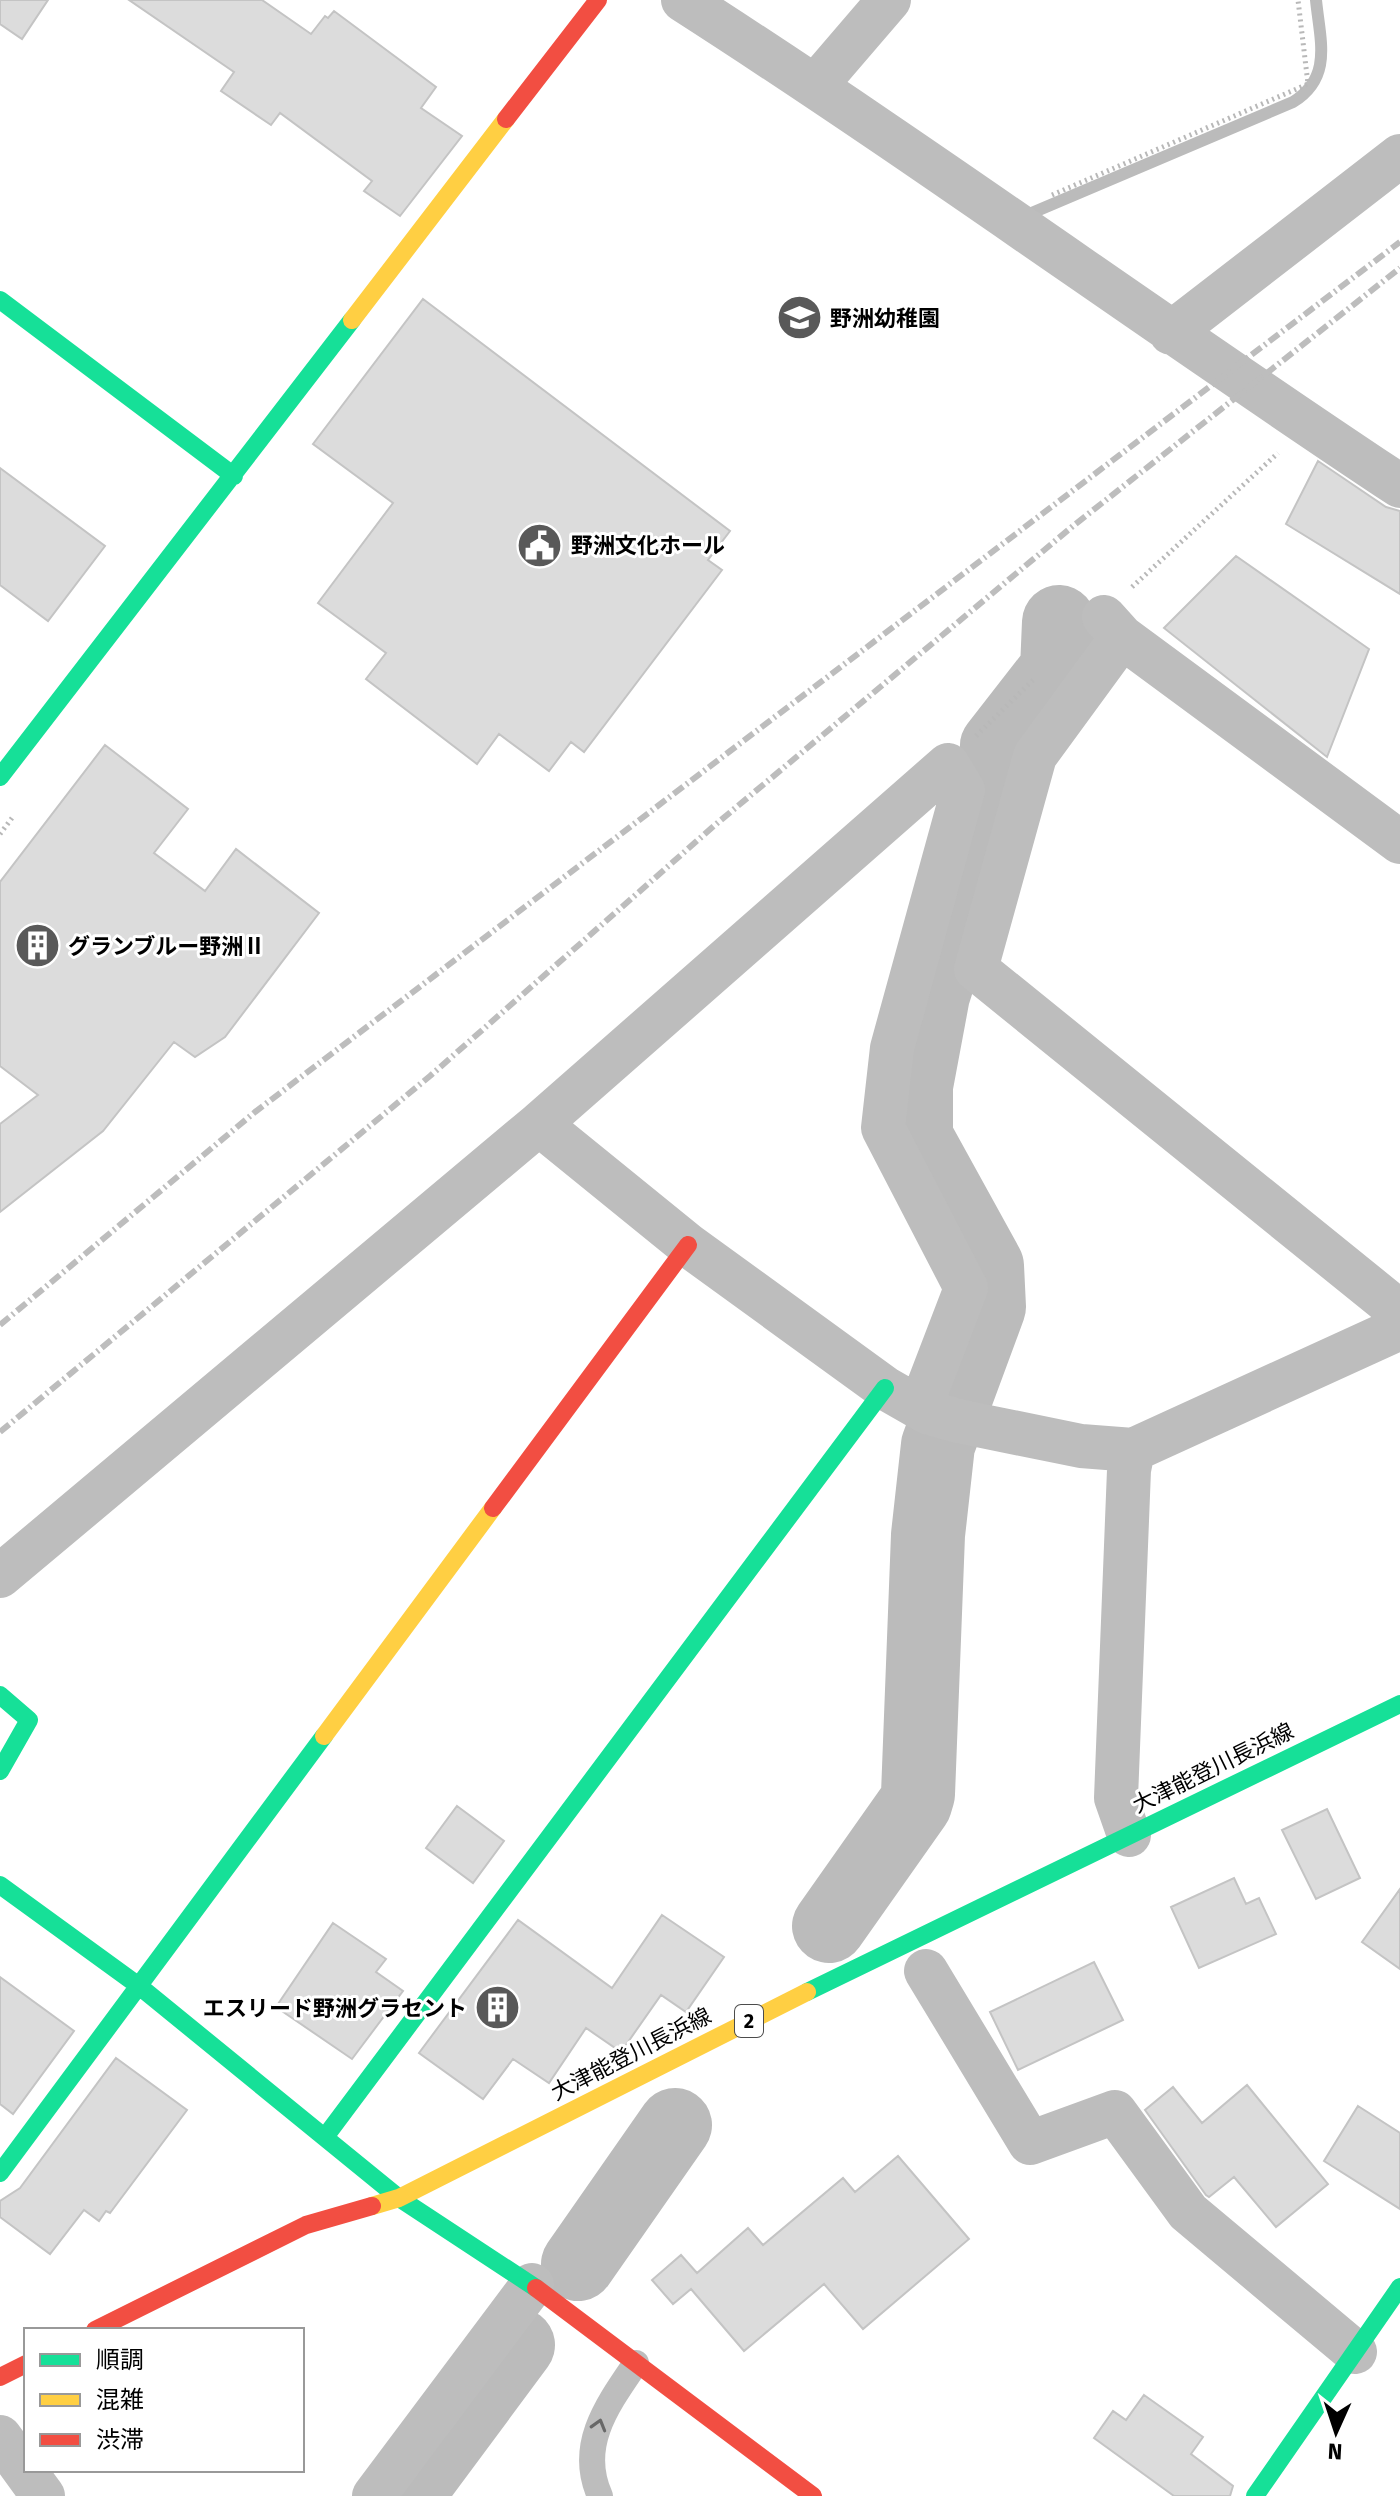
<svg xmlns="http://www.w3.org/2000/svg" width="1400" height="2496" font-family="'Fira Sans','Noto Sans JP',sans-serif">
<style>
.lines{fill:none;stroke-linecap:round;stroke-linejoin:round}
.stream{stroke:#bbb;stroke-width:12}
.river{stroke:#bbb;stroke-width:74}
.building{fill:#dcdcdc;stroke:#c4c4c4;stroke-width:2}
.path{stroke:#b8b8b8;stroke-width:5;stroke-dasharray:2 4;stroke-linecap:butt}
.lane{stroke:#bdbdbd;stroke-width:26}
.street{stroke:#bdbdbd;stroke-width:44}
.fast{stroke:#16e098;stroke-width:18}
.slow{stroke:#ffcf43;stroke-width:18}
.jam{stroke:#f24e42;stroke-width:18}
.rail{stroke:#bdbdbd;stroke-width:6;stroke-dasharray:12 4 2 4;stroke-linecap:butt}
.oneway{stroke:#686868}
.labels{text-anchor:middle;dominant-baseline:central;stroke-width:6;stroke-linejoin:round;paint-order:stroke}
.shield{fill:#fff;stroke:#4c4c4c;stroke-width:2}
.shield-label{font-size:20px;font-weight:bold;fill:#000}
.poi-label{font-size:22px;font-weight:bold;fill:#000;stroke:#fff;text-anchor:start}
.street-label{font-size:22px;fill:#000;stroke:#fff}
</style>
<rect width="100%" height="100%" fill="#fff"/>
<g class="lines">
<path class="stream" d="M 1027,215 L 1293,102 C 1333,77 1320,41 1316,0"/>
<path class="river" d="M 829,1926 L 915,1804 L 918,1794 L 928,1535 L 938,1445 L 989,1307 L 987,1266 L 916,1137 L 916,1086 L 933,995 L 975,862 L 1000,765 L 997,746 L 1057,669 L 1059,622
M 578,2264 L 675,2125
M 406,2496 L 518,2345"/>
</g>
<path class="building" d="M 0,0 L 48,0 L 22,39 L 0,24 Z
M 129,0 L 262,0 L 311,34 L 325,16 L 328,18 L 334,11 L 436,87 L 421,108 L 462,136 L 400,216 L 364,191 L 372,181 L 280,113 L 271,125 L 221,91 L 234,72 Z
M 423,299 L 730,531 L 708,560 L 722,570 L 584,752 L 571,742 L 549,771 L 499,734 L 477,764 L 366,679 L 386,653 L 318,603 L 393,503 L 313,444 Z
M 1318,461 L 1386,507 L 1400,511 L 1400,594 L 1286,524 Z
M 0,468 L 105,546 L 48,621 L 0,585 Z
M 1236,556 L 1369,649 L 1327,757 L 1164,628 Z
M 105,745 L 188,809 L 154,853 L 205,891 L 236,849 L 319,913 L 225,1037 L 195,1057 L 174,1042 L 103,1131 L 0,1212 L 0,1124 L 38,1095 L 0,1066 L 0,882 Z
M 457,1806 L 504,1841 L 473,1883 L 426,1848 Z
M 1327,1809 L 1360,1878 L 1316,1899 L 1282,1830 Z
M 1234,1878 L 1246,1904 L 1259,1898 L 1276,1934 L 1199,1968 L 1171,1907 Z
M 1400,1889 L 1400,1969 L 1362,1942 Z
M 662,1915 L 724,1957 L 686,2012 L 661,1995 L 621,2052 L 586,2028 L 549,2083 L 513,2059 L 483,2099 L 419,2053 L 518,1920 L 612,1988 Z
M 333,1923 L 386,1959 L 376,1972 L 403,1991 L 352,2059 L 276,2007 Z
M 1094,1962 L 1123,2020 L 1018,2070 L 990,2012 Z
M 0,1977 L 74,2031 L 13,2114 L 0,2104 Z
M 116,2058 L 187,2110 L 110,2213 L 106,2211 L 99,2221 L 84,2210 L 50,2254 L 0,2217 L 0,2201 L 20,2188 Z
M 1247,2085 L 1328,2184 L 1276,2227 L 1234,2177 L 1209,2197 L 1206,2195 L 1145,2110 L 1173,2087 L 1202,2123 Z
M 1358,2106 L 1400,2133 L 1400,2209 L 1324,2161 Z
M 898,2156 L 969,2239 L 863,2329 L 824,2284 L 744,2351 L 691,2289 L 673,2304 L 652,2280 L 681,2255 L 697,2273 L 748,2228 L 763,2245 L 843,2178 L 855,2192 Z
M 1144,2395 L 1203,2437 L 1191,2454 L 1233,2486 L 1230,2496 L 1174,2496 L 1094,2438 L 1113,2411 L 1126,2420 Z"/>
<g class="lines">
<path class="path" d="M 1052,195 L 1308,84 L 1298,0
M 1132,587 L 1278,453
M 976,736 L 1034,679
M 0,834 L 12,818"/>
<path class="lane" d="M 600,2496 C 577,2445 608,2404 636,2363"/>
<path class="street" d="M 683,0 C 926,156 1159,327 1400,486
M 816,85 L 889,0
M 1171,333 L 1400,156
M 1104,617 L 1122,637 L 1400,842
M 1122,637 L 1035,756 L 976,969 L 1400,1312
M 539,1124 L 948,765 L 963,790 L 892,1048 L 883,1128 L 966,1288 L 920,1408
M 0,1576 L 539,1124 L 688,1245 L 885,1388 L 927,1412 L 958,1421 L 1081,1446 L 1133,1450 L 1400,1328
M 1129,1835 L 1116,1798 L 1129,1470 L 1133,1450
M 926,1971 L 1030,2143 L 1115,2112 L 1188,2212 L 1355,2352
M 0,2437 L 43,2496
M 374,2496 L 532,2285"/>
<path class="fast" d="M 0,300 L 234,476
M 0,777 L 352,320
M 0,1695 L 29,1720 L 0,1771
M 0,1885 L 139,1986 L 399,2198 L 536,2288
M 807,1992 L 1400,1704
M 325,2137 L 885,1388
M 0,2173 L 324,1736
M 1255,2496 L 1400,2287"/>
<path class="slow" d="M 352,320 L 506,119
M 324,1736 L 493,1508
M 372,2206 L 399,2198 L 807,1992"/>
<path class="jam" d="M 506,119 L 598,0
M 493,1508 L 688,1245
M 536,2288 L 813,2496
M 95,2330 L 306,2225 L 372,2206
M 0,2377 L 26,2364"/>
<path class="rail" d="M 0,1325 L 255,1112 L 1400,242
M 0,1432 L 430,1076 L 715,825 L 1073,526 L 1400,268"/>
</g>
<defs><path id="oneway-chevron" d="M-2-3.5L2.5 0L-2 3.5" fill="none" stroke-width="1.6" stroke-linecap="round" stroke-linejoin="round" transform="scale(2)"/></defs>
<use class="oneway" href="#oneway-chevron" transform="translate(599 2425) rotate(-74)"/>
<defs>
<symbol id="school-disc" viewBox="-11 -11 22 22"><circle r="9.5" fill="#595959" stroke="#fff"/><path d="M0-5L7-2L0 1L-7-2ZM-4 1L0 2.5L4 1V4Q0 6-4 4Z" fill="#fff"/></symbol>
<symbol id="civic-disc" viewBox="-11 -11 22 22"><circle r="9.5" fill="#595959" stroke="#fff"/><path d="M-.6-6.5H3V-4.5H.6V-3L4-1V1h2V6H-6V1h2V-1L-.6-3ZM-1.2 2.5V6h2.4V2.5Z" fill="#fff"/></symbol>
<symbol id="building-disc" viewBox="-11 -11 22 22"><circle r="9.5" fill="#595959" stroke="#fff"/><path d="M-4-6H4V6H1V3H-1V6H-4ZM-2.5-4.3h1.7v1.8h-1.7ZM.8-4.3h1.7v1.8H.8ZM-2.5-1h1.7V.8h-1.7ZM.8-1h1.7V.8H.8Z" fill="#fff"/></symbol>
</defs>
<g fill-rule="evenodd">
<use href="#school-disc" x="774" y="292" width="51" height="51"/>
<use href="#civic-disc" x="514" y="520" width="51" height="51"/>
<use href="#building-disc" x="12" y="920" width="51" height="51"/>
<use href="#building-disc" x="472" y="1982" width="51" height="51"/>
</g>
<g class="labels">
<rect class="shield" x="735" y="2005" width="28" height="32" rx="6"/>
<g class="shield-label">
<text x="749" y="2021">2</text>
</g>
<g class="poi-label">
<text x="830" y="318">野洲幼稚園</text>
<text x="571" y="545">野洲文化ホール</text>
<text x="68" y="946">グランブルー野洲Ⅱ</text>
<text x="467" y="2008" text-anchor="end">エスリード野洲グラセント</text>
</g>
<g class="street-label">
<text transform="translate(1213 1768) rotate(-26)">大津能登川長浜線</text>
<text transform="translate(631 2054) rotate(-27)">大津能登川長浜線</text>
</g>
</g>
<rect x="24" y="2328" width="280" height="144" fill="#ffffff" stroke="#999999" stroke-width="2"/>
<rect x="40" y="2354" width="40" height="12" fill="#16e098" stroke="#999999" stroke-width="2"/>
<text x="96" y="2368" font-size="24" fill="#000000">順調</text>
<rect x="40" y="2394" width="40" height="12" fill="#ffcf43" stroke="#999999" stroke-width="2"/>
<text x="96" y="2408" font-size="24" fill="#000000">混雑</text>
<rect x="40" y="2434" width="40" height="12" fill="#f24e42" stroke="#999999" stroke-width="2"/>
<text x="96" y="2448" font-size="24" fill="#000000">渋滞</text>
<g transform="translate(1336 2432) rotate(183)" stroke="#ffffff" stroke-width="6" paint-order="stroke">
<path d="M0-6L14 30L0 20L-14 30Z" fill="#000000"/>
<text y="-12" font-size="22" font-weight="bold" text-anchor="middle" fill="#000000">N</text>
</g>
</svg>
